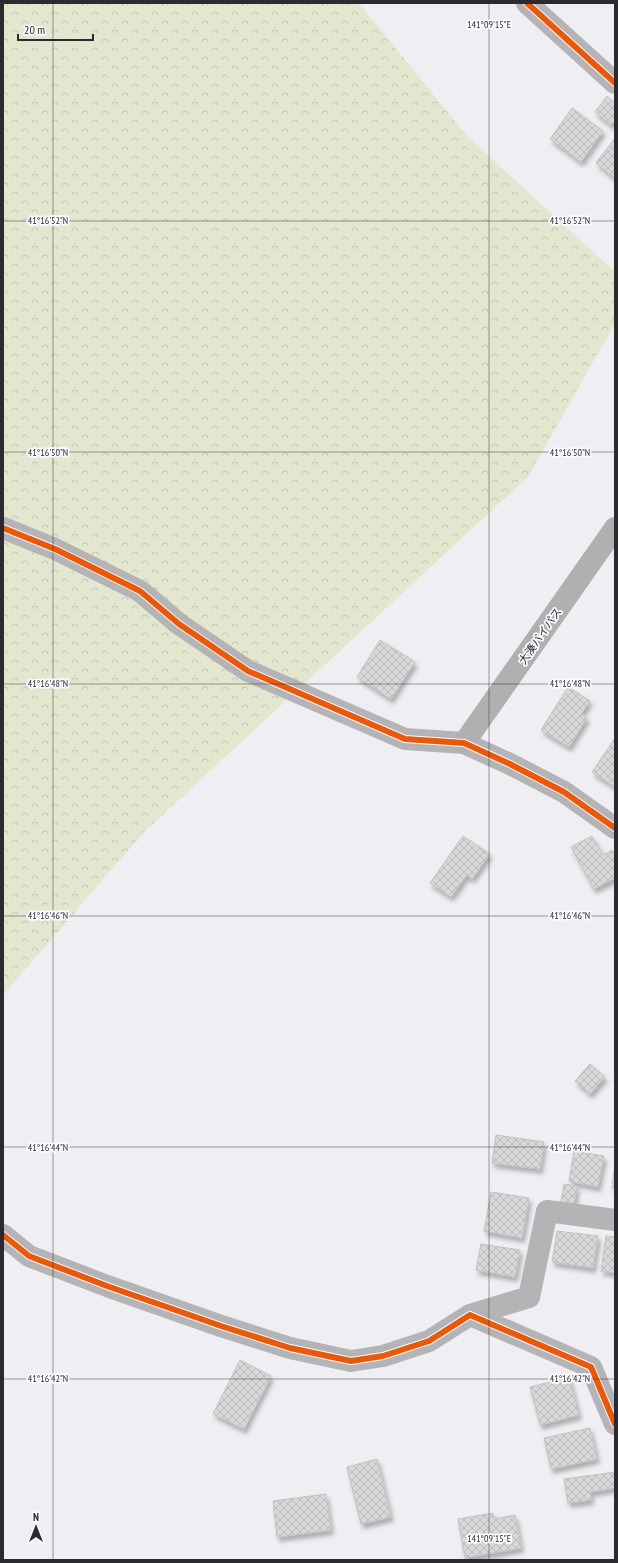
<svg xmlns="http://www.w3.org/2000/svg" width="618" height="1563" font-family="'PT Sans Narrow','Noto Sans JP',sans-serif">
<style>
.forest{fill:url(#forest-crowns)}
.building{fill:url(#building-cross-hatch);stroke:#c2c1c2;filter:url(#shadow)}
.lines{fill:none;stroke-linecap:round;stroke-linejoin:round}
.minor{stroke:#b4b3b5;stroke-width:22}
.trunk{stroke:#b0b0b0;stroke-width:22}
.cycleway-casing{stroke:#fafbff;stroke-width:8}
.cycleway{stroke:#e8590c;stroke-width:6}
.ticks{fill:none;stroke:#2a2b2f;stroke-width:1;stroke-opacity:0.45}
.labels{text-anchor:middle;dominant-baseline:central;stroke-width:3.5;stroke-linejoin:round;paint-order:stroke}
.street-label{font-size:11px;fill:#2a2b2f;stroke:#fafbff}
.ticks-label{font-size:10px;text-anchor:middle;fill:#2a2b2f;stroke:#fafbff;stroke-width:3.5;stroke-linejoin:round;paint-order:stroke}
</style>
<defs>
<pattern id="forest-crowns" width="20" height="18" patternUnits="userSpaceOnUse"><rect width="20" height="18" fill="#e4e7d0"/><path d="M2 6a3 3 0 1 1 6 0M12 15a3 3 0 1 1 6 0" fill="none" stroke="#c4c6b3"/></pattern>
<pattern id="building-cross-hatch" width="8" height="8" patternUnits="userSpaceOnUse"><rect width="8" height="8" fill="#d9d8d9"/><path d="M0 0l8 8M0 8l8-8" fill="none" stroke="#bababb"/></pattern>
<filter id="shadow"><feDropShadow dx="2.5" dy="4.5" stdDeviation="2" flood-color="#0004"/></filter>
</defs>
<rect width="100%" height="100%" fill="#eeeef3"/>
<path class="forest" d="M 3,3 L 359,3 L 466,135 L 615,272 L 615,323 L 528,477 L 144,832 L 3,995 Z"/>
<path class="building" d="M 607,96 L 615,103 L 615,121 L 611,125 L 595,112 Z
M 572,108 L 603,131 L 581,162 L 550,139 Z
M 615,138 L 615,178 L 596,163 Z
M 380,640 L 415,662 L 391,699 L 357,677 Z
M 568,687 L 590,701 L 581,714 L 587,718 L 569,747 L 541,730 Z
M 615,738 L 615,787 L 592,772 Z
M 463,836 L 490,854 L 472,879 L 467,875 L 451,897 L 430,883 Z
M 592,836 L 603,855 L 612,850 L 615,856 L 615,878 L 594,889 L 571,847 Z
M 590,1064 L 605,1077 L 590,1094 L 575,1081 Z
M 496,1135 L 544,1142 L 540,1169 L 492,1163 Z
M 574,1151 L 604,1156 L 598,1187 L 569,1181 Z
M 615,1164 L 615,1188 L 612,1188 Z
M 564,1184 L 577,1186 L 574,1204 L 561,1202 Z
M 491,1192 L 529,1198 L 522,1238 L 484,1231 Z
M 557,1231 L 598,1236 L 593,1268 L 552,1262 Z
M 606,1236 L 615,1237 L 615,1273 L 601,1271 Z
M 481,1244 L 520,1250 L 515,1277 L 476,1270 Z
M 240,1360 L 271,1376 L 244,1429 L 213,1414 Z
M 569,1377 L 579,1415 L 540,1425 L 530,1387 Z
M 590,1428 L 597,1459 L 551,1469 L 544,1438 Z
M 377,1459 L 391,1517 L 361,1524 L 347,1467 Z
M 615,1472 L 615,1488 L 590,1492 L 591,1500 L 568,1503 L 564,1479 Z
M 326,1494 L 331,1530 L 277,1537 L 273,1501 Z
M 493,1513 L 494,1519 L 515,1515 L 521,1548 L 465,1558 L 458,1519 Z"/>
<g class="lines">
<path class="minor" d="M 527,3 L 615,83
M 3,528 L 55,549 L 140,591 L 179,624 L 248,671 L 405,739 L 464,743 L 510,764 L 564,792 L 615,828
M 3,1235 L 29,1256 L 107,1286 L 221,1326 L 290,1348 L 351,1361 L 383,1356 L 429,1341 L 470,1315 L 591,1367 L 615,1424
M 470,1315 L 529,1297 L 547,1211 L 615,1220"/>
<path class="trunk" d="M 464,743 L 615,528"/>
<defs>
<path id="cycleway" d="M 527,3 L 615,83
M 3,528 L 55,549 L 140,591 L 179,624 L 248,671 L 405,739 L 464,743 L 510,764 L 564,792 L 615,828
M 3,1235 L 29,1256 L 107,1286 L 221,1326 L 290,1348 L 351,1361 L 383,1356 L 429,1341 L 470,1315 L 591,1367 L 615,1424"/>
</defs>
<use href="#cycleway" class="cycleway-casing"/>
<use href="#cycleway" class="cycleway"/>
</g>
<path class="ticks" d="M 53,3 L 53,1560M 489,3 L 489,1560M 3,221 L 615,221M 3,452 L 615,452M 3,684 L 615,684M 3,916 L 615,916M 3,1147 L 615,1147M 3,1379 L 615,1379"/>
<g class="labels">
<g class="street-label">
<text transform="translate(540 636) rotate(-55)">大湊バイパス</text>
</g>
</g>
<g class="ticks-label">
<text x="489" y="28">141°09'15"E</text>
<text x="48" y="224">41°16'52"N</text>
<text x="570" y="224">41°16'52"N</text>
<text x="48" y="456">41°16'50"N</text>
<text x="570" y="456">41°16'50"N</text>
<text x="48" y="687">41°16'48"N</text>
<text x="570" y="687">41°16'48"N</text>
<text x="48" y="919">41°16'46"N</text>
<text x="570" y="919">41°16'46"N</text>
<text x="48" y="1151">41°16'44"N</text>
<text x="570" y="1151">41°16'44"N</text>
<text x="48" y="1382">41°16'42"N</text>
<text x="570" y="1382">41°16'42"N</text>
<text x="489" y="1542">141°09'15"E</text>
</g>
<rect width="618" height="1563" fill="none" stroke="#2a2b2f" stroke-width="8"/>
<g transform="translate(36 1527)" stroke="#fafbff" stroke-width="3" paint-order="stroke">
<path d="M0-3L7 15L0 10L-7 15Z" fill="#2a2b2f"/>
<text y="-6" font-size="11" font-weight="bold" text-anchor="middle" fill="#2a2b2f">N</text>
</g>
<path d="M18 34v6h75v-6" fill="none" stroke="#2a2b2f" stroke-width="2"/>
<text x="24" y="34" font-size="12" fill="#2a2b2f" stroke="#fafbff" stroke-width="3" paint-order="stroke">20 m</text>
</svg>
